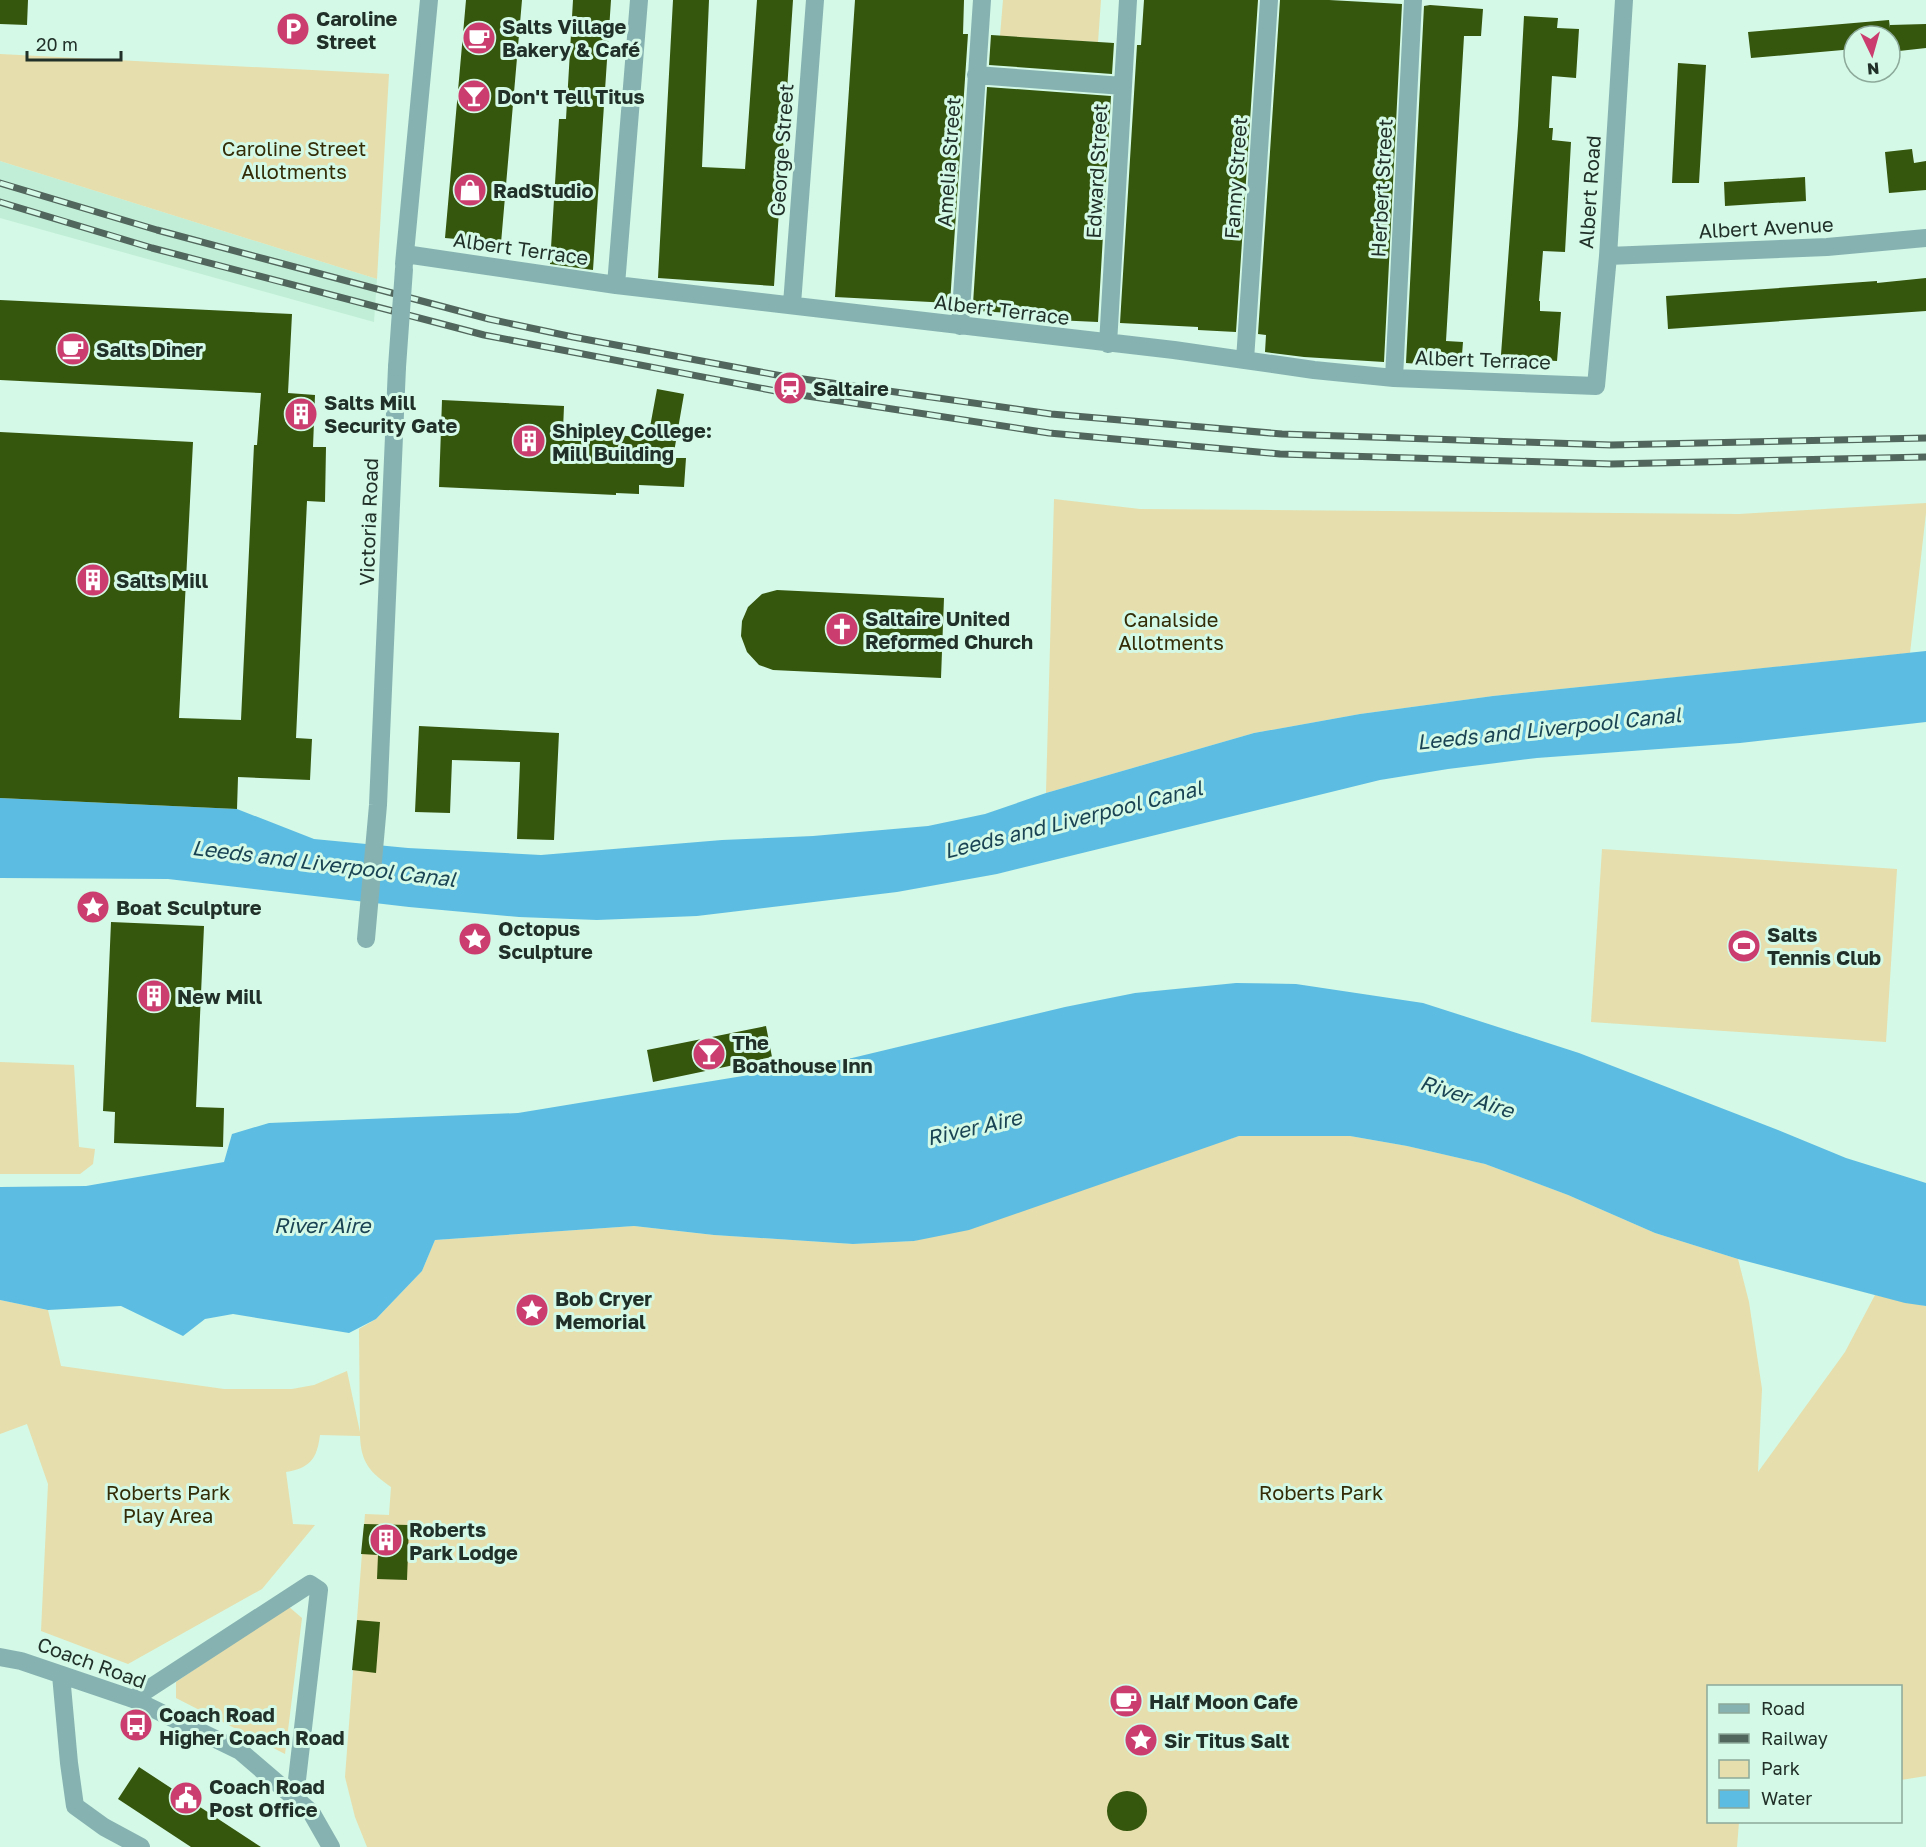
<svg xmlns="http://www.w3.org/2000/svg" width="1926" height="1847" font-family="'Golos Text',sans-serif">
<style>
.built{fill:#c1eed7}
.green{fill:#e6deac}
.water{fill:#5dbce2}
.building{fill:#35560d}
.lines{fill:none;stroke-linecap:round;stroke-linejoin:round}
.minor{stroke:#86b2b2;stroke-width:18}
.rail-casing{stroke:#51665c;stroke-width:7}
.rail{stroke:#d4f9e6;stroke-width:4.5;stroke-dasharray:14;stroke-linecap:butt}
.minor-bridge{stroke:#86b2b2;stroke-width:18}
.labels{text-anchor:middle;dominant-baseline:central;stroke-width:6;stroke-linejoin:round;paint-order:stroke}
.poi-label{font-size:20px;font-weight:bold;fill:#213029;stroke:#d4f9e6;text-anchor:start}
.park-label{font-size:20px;fill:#332c07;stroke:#d4f9e6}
.street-label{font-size:20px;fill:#213029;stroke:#d4f9e6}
.water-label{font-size:21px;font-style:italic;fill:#1a4354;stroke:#d4f9e6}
</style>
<rect width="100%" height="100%" fill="#d4f9e6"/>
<path class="built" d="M 0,161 L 377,279 L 374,322 L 0,218 Z"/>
<path class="green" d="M 1003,0 L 1101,0 L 1098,42 L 1000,36 Z
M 0,54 L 389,74 L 377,279 L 0,161 Z
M 1054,499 L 1140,509 L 1739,514 L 1926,503 L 1926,513 L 1910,653 L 1493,696 L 1360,714 L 1254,733 L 1046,793 Z
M 1602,849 L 1897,869 L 1886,1042 L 1591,1022 Z
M 0,1062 L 74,1065 L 79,1147 L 95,1149 L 93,1164 L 80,1174 L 0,1174 Z
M 1288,1135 L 1350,1136 L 1407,1146 L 1485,1164 L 1568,1195 L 1655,1233 L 1738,1259 L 1749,1302 L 1762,1389 L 1758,1472 L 1845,1352 L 1875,1295 L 1926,1306 L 1926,1776 L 1901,1780 L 1900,1686 L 1708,1686 L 1708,1822 L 1739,1822 L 1737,1847 L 367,1847 L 355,1817 L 345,1777 L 365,1514 L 389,1515 L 391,1487 C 370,1472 361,1463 360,1436 L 320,1435 C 317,1459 310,1468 286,1472 L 293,1524 L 315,1525 L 262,1589 L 128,1664 L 41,1631 L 48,1484 L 27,1424 L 0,1434 L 0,1300 L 48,1310 L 61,1366 L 224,1389 L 292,1389 L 314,1385 L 347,1371 L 360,1432 L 359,1329 L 376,1319 L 422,1271 L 435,1240 L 634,1226 L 714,1235 L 853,1244 L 914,1241 L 1239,1136 Z
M 288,1606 L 302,1618 L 285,1754 L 176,1698 L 176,1682 Z"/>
<path class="water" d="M 1926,651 L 1926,722 L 1740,743 L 1537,758 L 1448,769 L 1380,780 L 997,874 L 897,892 L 697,916 L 597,920 L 519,917 L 409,907 L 168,879 L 0,878 L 0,798 L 237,809 L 314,839 L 408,848 L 541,855 L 722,840 L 813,836 L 928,826 L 985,814 L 1046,793 L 1254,733 L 1360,714 L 1493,696 Z
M 1236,983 L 1296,984 L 1423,1003 L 1579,1053 L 1778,1130 L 1846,1158 L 1926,1183 L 1926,1306 L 1905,1303 L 1738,1259 L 1655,1233 L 1568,1195 L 1485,1164 L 1407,1146 L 1350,1136 L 1239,1136 L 969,1230 L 914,1241 L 853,1244 L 714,1235 L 634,1226 L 435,1240 L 422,1271 L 376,1319 L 349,1333 L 233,1314 L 205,1319 L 183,1336 L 121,1306 L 48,1310 L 0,1300 L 0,1187 L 86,1186 L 224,1162 L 232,1134 L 269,1123 L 518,1113 L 852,1058 L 1065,1007 L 1135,993 Z"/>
<path class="building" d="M 0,0 L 28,0 L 27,25 L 0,24 Z
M 466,0 L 522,0 L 501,243 L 445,238 Z
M 573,0 L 611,0 L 593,270 L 550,264 L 559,119 L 566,119 Z
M 673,0 L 709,0 L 702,167 L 745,169 L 757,0 L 793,0 L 774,286 L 658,278 Z
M 855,0 L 964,0 L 963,34 L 968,34 L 950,303 L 835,297 Z
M 1144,0 L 1258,0 L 1236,332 L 1198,330 L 1198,327 L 1120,323 L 1137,45 L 1141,45 Z
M 1280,0 L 1329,0 L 1402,4 L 1384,362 L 1304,357 L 1265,352 L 1266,335 L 1258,334 Z
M 1430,5 L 1483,9 L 1481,36 L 1464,36 L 1446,341 L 1463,342 L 1461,367 L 1406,363 L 1424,6 Z
M 1524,16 L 1558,18 L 1557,28 L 1579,29 L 1576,78 L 1552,76 L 1549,128 L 1553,128 L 1552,140 L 1571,142 L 1565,252 L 1543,251 L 1539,301 L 1540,301 L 1540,311 L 1561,312 L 1557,361 L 1535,360 L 1534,370 L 1500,368 L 1518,126 Z
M 1889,20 L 1890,28 L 1890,25 L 1926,24 L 1926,48 L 1890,52 L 1890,36 L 1854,36 L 1854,49 L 1751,58 L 1748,32 Z
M 991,35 L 1114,43 L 1112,74 L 989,65 Z
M 1678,63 L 1706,65 L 1699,183 L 1672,183 Z
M 987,87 L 1111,96 L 1098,322 L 1055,320 L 1055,316 L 979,311 L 980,305 L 973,304 Z
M 1912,149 L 1914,163 L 1926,161 L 1926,190 L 1889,193 L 1885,152 Z
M 1805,177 L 1806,201 L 1725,206 L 1724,182 Z
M 1926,278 L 1926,311 L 1668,329 L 1666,296 L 1877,281 L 1877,283 Z
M 0,300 L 292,314 L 288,393 L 315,395 L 313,447 L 326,447 L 325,502 L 307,501 L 296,738 L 312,739 L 310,780 L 238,777 L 237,809 L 0,798 L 0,432 L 193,442 L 179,718 L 241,720 L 254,445 L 257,445 L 261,393 L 0,380 Z
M 657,389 L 684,394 L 673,458 L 686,458 L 684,487 L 639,485 L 639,494 L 616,493 L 616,495 L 439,487 L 442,400 L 564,406 L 563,430 L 648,438 Z
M 777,590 L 944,598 L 941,678 L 773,670 L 759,665 L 747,652 L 741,636 L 742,621 L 748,607 L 762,594 Z
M 419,726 L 559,733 L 554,840 L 517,839 L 520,762 L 452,760 L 450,813 L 415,812 Z
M 111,922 L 204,926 L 196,1107 L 224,1108 L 223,1147 L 114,1143 L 115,1112 L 103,1111 Z
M 766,1026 L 772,1057 L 653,1082 L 647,1050 Z
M 364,1524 L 409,1525 L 407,1580 L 377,1579 L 378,1555 L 361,1554 Z
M 357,1620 L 380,1622 L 376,1673 L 352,1670 Z
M 139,1767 L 261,1847 L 191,1847 L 118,1799 Z
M1107 1811a20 20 0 1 1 40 0a20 20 0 1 1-40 0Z"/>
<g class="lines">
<path class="minor" d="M 976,75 L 1123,86
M 405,254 L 616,285 L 1174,350 L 1314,370 L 1394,378 L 1596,386 L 1608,256 L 1624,0
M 1608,256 L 1827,247 L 1926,238
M 404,264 L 429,0
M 616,285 L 639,0
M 792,304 L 815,0
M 960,326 L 982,0
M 1108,344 L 1128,0
M 1245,360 L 1269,0
M 1394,378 L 1413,0
M 366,939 L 378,805 L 397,367
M 0,1657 L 21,1661 L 133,1699 L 240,1751 L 311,1812 L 331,1847
M 61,1675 L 69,1763 L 75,1806 L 104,1827 L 141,1847
M 133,1699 L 310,1584 L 319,1590 L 295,1797"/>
<defs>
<path id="rail" d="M 0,183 L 157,230 L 489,319 L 573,337 L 782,376 L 1051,414 L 1282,434 L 1611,445 L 1926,438
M 0,202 L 152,248 L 484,335 L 781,392 L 1049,433 L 1280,454 L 1611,464 L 1926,457"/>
</defs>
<use href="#rail" class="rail-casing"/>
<use href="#rail" class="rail"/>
<path class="minor-bridge" d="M 397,367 L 404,269"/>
</g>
<defs>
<symbol id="parking-disc" viewBox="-11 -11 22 22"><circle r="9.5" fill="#ca3d6e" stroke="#d4f9e6"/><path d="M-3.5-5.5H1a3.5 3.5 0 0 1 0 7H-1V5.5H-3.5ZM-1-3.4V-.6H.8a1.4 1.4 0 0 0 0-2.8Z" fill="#fff"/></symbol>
<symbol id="cafe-disc" viewBox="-11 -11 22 22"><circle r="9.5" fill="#ca3d6e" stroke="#d4f9e6"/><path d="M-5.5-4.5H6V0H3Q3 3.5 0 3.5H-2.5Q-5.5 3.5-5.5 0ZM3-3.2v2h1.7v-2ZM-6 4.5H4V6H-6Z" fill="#fff"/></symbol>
<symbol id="bar-disc" viewBox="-11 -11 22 22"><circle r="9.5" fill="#ca3d6e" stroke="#d4f9e6"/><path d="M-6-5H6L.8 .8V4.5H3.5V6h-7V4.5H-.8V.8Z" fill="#fff"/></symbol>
<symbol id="shop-disc" viewBox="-11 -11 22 22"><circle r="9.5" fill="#ca3d6e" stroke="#d4f9e6"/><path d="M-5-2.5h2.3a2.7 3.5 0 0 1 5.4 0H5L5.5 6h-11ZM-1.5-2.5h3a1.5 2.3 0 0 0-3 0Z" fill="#fff"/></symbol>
<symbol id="station-disc" viewBox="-11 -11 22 22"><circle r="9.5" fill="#ca3d6e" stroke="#d4f9e6"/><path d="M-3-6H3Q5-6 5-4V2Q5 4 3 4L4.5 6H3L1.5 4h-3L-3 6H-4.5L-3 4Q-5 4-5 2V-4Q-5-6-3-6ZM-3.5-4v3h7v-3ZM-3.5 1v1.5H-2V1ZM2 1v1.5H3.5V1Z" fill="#fff"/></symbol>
<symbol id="building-disc" viewBox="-11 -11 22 22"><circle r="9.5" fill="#ca3d6e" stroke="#d4f9e6"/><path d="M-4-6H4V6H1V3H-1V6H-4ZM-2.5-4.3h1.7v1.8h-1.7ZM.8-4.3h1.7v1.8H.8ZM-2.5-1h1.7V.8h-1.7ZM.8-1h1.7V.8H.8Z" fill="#fff"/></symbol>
<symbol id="church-disc" viewBox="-11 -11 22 22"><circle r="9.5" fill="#ca3d6e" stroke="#d4f9e6"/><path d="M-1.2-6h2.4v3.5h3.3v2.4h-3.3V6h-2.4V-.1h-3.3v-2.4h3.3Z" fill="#fff"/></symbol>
<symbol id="sight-disc" viewBox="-11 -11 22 22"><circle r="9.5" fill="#ca3d6e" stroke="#d4f9e6"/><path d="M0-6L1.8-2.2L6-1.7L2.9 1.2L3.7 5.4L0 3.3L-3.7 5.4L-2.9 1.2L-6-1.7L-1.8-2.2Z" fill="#fff"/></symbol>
<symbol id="stadium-disc" viewBox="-11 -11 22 22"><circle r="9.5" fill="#ca3d6e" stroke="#d4f9e6"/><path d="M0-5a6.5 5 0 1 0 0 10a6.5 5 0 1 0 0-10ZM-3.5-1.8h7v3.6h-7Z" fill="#fff"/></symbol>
<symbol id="bus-disc" viewBox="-11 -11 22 22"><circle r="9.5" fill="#ca3d6e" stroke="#d4f9e6"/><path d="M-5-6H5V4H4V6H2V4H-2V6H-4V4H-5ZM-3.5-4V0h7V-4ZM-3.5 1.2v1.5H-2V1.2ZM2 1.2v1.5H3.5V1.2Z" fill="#fff"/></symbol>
<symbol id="civic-disc" viewBox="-11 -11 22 22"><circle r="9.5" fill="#ca3d6e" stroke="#d4f9e6"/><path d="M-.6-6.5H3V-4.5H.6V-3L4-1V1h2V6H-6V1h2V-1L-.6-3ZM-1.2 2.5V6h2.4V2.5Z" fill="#fff"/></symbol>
</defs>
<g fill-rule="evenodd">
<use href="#parking-disc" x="274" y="10" width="38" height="38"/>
<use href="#cafe-disc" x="460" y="19" width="38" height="38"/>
<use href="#bar-disc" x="455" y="77" width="38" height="38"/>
<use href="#shop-disc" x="451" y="171" width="38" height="38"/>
<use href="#cafe-disc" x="54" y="330" width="38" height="38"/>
<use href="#station-disc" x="771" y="369" width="38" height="38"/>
<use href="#building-disc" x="282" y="395" width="38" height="38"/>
<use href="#building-disc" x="510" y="422" width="38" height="38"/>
<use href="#building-disc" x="74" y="561" width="38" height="38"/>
<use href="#church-disc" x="823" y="610" width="38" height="38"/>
<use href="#sight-disc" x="74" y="888" width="38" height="38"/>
<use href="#sight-disc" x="456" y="920" width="38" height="38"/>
<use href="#stadium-disc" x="1725" y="927" width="38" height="38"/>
<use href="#building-disc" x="135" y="977" width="38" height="38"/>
<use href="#bar-disc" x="690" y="1035" width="38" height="38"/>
<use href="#sight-disc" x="513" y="1291" width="38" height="38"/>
<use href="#building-disc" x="367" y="1521" width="38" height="38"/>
<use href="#cafe-disc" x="1107" y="1682" width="38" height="38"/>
<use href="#bus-disc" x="117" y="1706" width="38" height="38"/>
<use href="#sight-disc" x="1122" y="1721" width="38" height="38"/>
<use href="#civic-disc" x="167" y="1779" width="38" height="38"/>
</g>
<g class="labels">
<g class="poi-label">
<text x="316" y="18">Caroline<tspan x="316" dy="23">Street</tspan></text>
<text x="502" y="26">Salts Village<tspan x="502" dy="23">Bakery &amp; Café</tspan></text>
<text x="497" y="96">Don't Tell Titus</text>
<text x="493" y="190">RadStudio</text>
<text x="96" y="349">Salts Diner</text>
<text x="813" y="388">Saltaire</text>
<text x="324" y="402">Salts Mill<tspan x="324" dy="23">Security Gate</tspan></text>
<text x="552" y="430">Shipley College:<tspan x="552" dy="23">Mill Building</tspan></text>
<text x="116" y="580">Salts Mill</text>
<text x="865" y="618">Saltaire United<tspan x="865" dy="23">Reformed Church</tspan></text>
<text x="116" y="907">Boat Sculpture</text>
<text x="498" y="928">Octopus<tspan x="498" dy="23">Sculpture</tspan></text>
<text x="1767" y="934">Salts<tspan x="1767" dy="23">Tennis Club</tspan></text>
<text x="177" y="996">New Mill</text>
<text x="732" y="1042">The<tspan x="732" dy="23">Boathouse Inn</tspan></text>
<text x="555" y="1298">Bob Cryer<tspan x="555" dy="23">Memorial</tspan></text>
<text x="409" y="1529">Roberts<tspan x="409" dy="23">Park Lodge</tspan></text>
<text x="1149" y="1701">Half Moon Cafe</text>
<text x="159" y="1714">Coach Road<tspan x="159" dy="23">Higher Coach Road</tspan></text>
<text x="1164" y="1740">Sir Titus Salt</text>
<text x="209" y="1786">Coach Road<tspan x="209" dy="23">Post Office</tspan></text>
</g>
<g class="park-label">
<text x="294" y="148">Caroline Street<tspan x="294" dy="23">Allotments</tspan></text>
<text x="1171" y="619">Canalside<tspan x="1171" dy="23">Allotments</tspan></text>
<text x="168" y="1492">Roberts Park<tspan x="168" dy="23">Play Area</tspan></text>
<text x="1321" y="1492">Roberts Park</text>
</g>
<g class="street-label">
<text transform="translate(781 150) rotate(-86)">George Street</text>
<text transform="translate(948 162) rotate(-86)">Amelia Street</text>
<text transform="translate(1096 171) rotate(-87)">Edward Street</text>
<text transform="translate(1235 178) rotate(-86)">Fanny Street</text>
<text transform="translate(1381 188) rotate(-87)">Herbert Street</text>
<text transform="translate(1589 192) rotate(-86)">Albert Road</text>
<text transform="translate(1766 227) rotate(-3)">Albert Avenue</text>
<text transform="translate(521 248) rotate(8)">Albert Terrace</text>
<text transform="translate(1002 309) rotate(7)">Albert Terrace</text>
<text transform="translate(1483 359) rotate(2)">Albert Terrace</text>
<text transform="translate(368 522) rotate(-88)">Victoria Road</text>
<text transform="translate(92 1662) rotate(20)">Coach Road</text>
</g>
<g class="water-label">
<text transform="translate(1549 728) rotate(-6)">Leeds and Liverpool Canal</text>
<text transform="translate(1073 819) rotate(-14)">Leeds and Liverpool Canal</text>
<text transform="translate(324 863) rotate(7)">Leeds and Liverpool Canal</text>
<text transform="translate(1467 1096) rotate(18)">River Aire</text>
<text transform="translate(974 1127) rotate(-13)">River Aire</text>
<text x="322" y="1225">River Aire</text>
</g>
</g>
<rect x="1707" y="1685" width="195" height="138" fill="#d4f9e6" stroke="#8ca99a" stroke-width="1.5"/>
<rect x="1719" y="1704" width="30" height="9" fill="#86b2b2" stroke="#8ca99a" stroke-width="1.5"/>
<text x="1761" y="1715" font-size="18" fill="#213029">Road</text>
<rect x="1719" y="1734" width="30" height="9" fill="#51665c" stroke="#8ca99a" stroke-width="1.5"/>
<text x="1761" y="1745" font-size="18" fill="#213029">Railway</text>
<rect x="1719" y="1760" width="30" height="18" fill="#e6deac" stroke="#8ca99a" stroke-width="1.5"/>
<text x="1761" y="1775" font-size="18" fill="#213029">Park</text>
<rect x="1719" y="1790" width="30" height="18" fill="#5dbce2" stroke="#8ca99a" stroke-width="1.5"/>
<text x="1761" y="1805" font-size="18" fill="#213029">Water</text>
<g transform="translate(1872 54) rotate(175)"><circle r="28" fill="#d4f9e6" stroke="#8ca99a" stroke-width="1.5"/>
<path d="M0-4.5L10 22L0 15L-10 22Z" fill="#ca3d6e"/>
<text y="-9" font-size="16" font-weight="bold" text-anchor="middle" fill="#213029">N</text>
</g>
<path d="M27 51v9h94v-9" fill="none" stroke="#213029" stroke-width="3"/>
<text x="36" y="51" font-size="18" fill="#213029" stroke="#d4f9e6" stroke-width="4.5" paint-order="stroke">20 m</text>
</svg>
